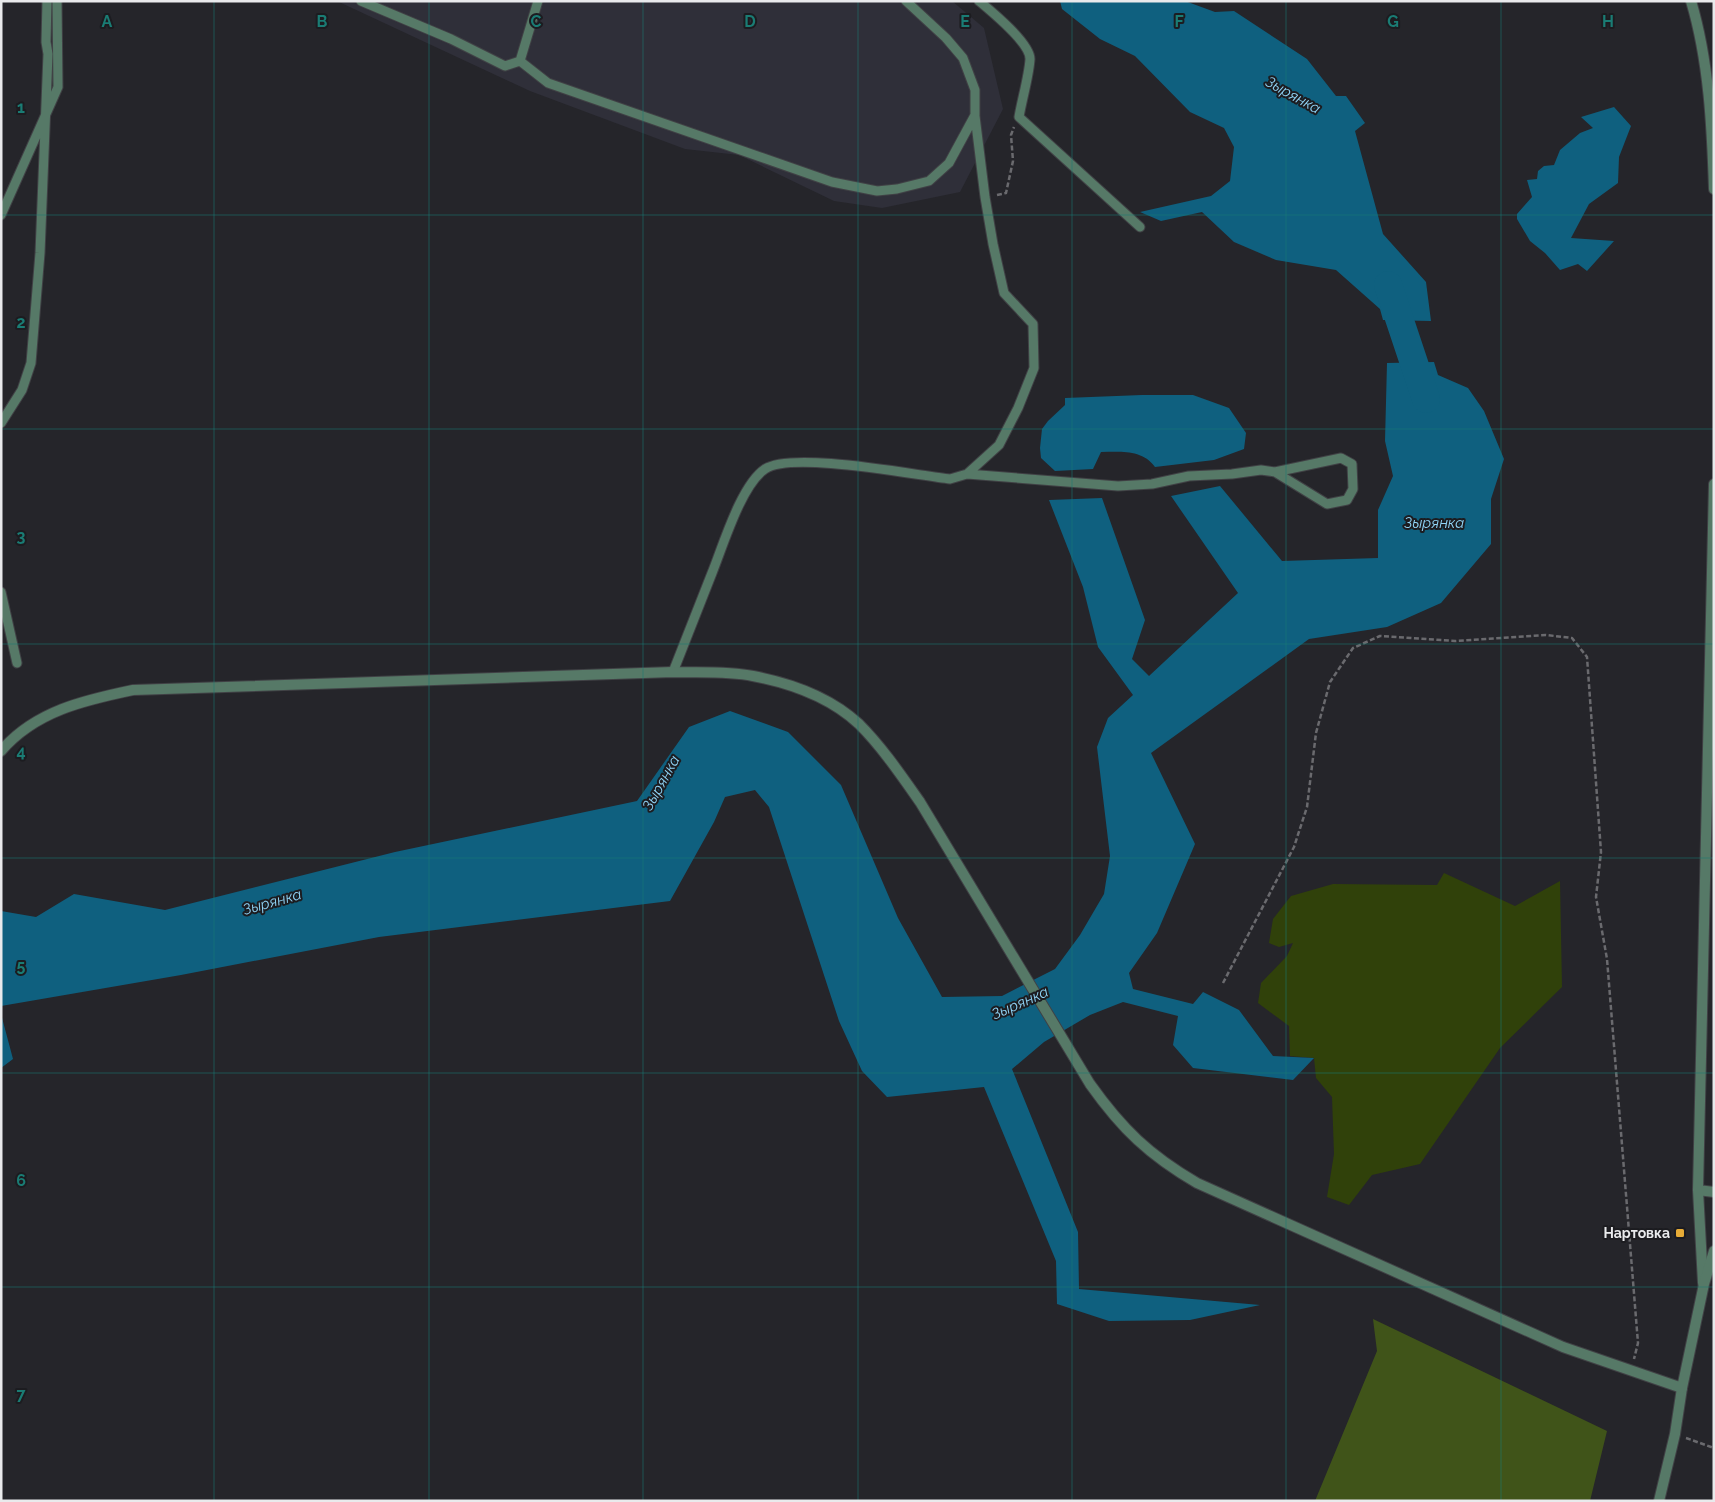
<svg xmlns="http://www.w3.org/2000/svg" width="1715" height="1502" font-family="Raleway,sans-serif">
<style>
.built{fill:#2f2f39}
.green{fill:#30410a}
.forest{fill:#405419}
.water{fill:#0f607f}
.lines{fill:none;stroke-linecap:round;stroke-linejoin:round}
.river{stroke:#0f607f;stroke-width:28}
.service-casing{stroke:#404145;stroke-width:11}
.minor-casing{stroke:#404145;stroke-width:12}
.tertiary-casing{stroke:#404145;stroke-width:12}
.path{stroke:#6a6a6e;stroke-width:2.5;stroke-dasharray:5 2.5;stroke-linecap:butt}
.service{stroke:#567967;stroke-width:9}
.minor{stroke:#567967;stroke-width:10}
.tertiary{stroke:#567967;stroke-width:10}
.grid{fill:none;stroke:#1a7c74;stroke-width:1;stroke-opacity:0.55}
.poi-dot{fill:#e8ac37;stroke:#1c1c20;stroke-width:2}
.labels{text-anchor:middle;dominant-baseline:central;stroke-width:4;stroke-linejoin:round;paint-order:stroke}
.poi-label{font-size:14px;font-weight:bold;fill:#e9eaec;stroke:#1c1c20;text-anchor:end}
.water-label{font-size:15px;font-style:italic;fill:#90d4f6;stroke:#1c1c20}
.grid-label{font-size:16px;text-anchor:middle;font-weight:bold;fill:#1a7c74;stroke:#1c1c20;stroke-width:4;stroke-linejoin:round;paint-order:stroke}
</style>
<rect width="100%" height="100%" fill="#25252a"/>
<path class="built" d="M 337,1 L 952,1 L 984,28 L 1003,109 L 960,192 L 882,208 L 834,201 L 739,155 L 685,149 L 530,91 Z"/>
<path class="green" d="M 1444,873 L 1515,906 L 1560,881 L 1562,987 L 1500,1048 L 1420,1164 L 1372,1175 L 1349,1205 L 1327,1197 L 1334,1154 L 1332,1097 L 1316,1078 L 1314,1058 L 1290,1056 L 1289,1026 L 1258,1003 L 1261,983 L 1287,956 L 1293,943 L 1279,947 L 1269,943 L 1273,919 L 1291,896 L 1333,884 L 1437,885 Z"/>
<path class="forest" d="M 1373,1319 L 1607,1431 L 1590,1501 L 1315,1501 L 1377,1351 Z"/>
<path class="water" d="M 1060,1 L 1185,1 L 1215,12 L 1234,11 L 1307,59 L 1336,96 L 1346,96 L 1365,123 L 1355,131 L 1383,234 L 1426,282 L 1431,321 L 1383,320 L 1380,309 L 1336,270 L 1276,260 L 1234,242 L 1202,212 L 1161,221 L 1140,212 L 1211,196 L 1230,181 L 1234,147 L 1224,128 L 1190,112 L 1135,56 L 1100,39 L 1062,9 Z
M 1614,107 L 1631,126 L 1619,157 L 1618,183 L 1589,204 L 1571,238 L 1614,241 L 1587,271 L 1578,264 L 1560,270 L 1545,253 L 1530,241 L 1517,219 L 1517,214 L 1532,197 L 1527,180 L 1537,179 L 1538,171 L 1544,166 L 1554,165 L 1560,150 L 1580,133 L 1593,128 L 1581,117 Z
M 1434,362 L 1438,375 L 1468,388 L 1484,411 L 1504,459 L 1491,499 L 1491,544 L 1441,603 L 1387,627 L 1309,639 L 1151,753 L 1195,844 L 1157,933 L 1129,973 L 1133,989 L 1193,1004 L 1203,992 L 1239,1010 L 1273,1056 L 1314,1058 L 1293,1080 L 1193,1068 L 1173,1045 L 1178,1016 L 1123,1002 L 1090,1015 L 1044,1042 L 1012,1069 L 1078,1232 L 1079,1289 L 1260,1305 L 1190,1320 L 1109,1321 L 1057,1304 L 1056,1261 L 984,1087 L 887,1097 L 862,1071 L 839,1021 L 769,807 L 755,790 L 725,797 L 714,822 L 670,901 L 379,937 L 181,975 L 1,1006 L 1,911 L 36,917 L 74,894 L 165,910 L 395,852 L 637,801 L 689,727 L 730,711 L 788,732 L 841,785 L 898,918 L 942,997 L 1002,996 L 1055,969 L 1080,935 L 1104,894 L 1110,856 L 1097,747 L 1108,718 L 1133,695 L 1098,647 L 1083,587 L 1049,500 L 1102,498 L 1145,620 L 1132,659 L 1149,676 L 1238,593 L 1171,496 L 1220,486 L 1282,561 L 1378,558 L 1378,510 L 1393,476 L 1385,441 L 1387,363 Z
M 1142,395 L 1193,395 L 1229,408 L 1246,433 L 1244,449 L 1214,460 L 1155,467 C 1142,449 1120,452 1101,452 L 1093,469 L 1055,471 L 1041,458 L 1040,448 L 1042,429 L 1048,421 L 1065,405 L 1065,398 Z
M 1,1014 L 13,1059 L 1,1068 Z"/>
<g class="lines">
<path class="river" d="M 1388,285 L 1426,399"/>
<defs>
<path id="service" d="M 361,1 L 451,39 L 505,66 L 520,61
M 979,1 C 991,11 1030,43 1030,59 C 1029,76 1022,99 1019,117 L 1140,227
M 520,61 L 548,83 L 832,182 L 877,191 L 897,189 L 929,181 L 949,163 L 975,115 L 975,90 L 963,58 L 946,38 L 906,1
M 520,61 L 538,1
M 1,215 L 58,87 L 57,1
M 1,423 L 22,390 L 31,363 L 40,253 L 48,54 L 46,42 L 47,1
M 967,474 L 999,445 L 1018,408 L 1034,368 L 1033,324 L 1004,293 L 993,244 L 985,197 L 975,116
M 1,592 L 17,663
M 673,672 C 686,639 699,606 712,573 C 723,546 741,485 765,469 C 792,451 914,475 950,479 L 967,474 L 1118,486 L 1152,484 L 1189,476 L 1232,474 L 1261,470 L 1275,472 L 1341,458 L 1352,464 L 1353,489 L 1347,500 L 1327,504 L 1275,472"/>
<path id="minor" d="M 1691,1 C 1709,61 1712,127 1714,189
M 1698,1190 L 1714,1192
M 1703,1283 L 1698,1190 L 1714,484
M 1659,1501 L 1675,1434 L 1682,1388"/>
<path id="tertiary" d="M 1,751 C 35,711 85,700 133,690 L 673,672 C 699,673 727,671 753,676 C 790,683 830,697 859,724 C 882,747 901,775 920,802 L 1090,1084 C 1122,1129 1149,1155 1197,1183 L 1563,1347 L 1682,1388 L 1704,1284 L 1714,1251"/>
</defs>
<use href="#service" class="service-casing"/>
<use href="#minor" class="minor-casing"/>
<use href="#tertiary" class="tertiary-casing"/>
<path class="path" d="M 997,195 L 1006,193 L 1013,161 L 1011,135 L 1014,127
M 1223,983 L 1294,847 L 1307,807 L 1316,733 L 1330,682 L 1353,648 L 1380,636 L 1455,641 L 1546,635 L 1572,638 L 1587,657 L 1601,852 L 1596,897 L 1607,959 L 1638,1343 L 1634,1359
M 1686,1438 L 1714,1448"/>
<use href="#service" class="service"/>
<use href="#minor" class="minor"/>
<use href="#tertiary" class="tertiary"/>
</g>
<path class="grid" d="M 214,1 L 214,1501M 429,1 L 429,1501M 643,1 L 643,1501M 858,1 L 858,1501M 1072,1 L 1072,1501M 1286,1 L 1286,1501M 1501,1 L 1501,1501M 1,215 L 1714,215M 1,429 L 1714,429M 1,644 L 1714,644M 1,858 L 1714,858M 1,1073 L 1714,1073M 1,1287 L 1714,1287"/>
<rect class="poi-dot" x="1675" y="1228" width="10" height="10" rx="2.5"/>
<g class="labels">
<g class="poi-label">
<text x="1670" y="1233">Нартовка</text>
</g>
<g class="water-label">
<text transform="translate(1293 95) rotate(29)">Зырянка</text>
<text x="1434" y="523">Зырянка</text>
<text transform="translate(661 783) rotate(-61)">Зырянка</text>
<text transform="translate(272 902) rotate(-16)">Зырянка</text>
<text transform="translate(1020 1003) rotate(-24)">Зырянка</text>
</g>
</g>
<g class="grid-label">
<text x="107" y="27">A</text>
<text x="322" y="27">B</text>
<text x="536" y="27">C</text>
<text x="750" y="27">D</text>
<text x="965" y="27">E</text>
<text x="1179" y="27">F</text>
<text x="1393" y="27">G</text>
<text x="1608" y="27">H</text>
<text x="21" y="113">1</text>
<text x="21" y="328">2</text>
<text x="21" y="542">3</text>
<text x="21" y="757">4</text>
<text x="21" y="971">5</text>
<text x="21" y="1186">6</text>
<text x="21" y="1400">7</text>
</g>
<rect width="1715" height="1502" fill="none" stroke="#e9eaec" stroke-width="5"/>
</svg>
